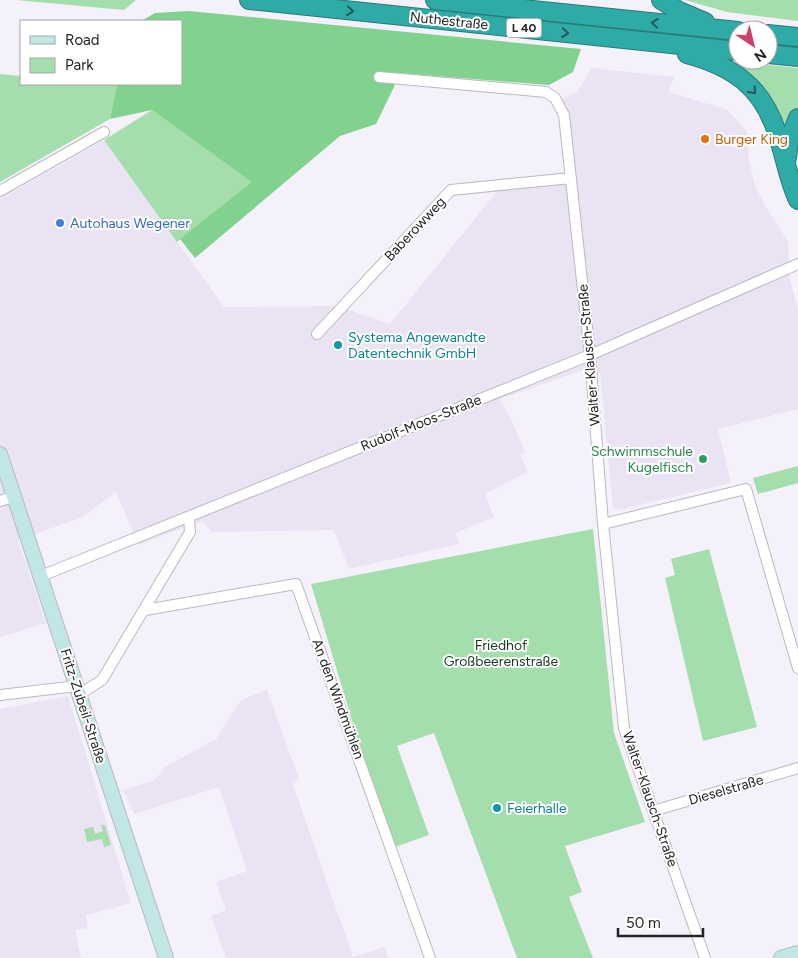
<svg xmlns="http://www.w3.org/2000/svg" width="798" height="958" font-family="Figtree,sans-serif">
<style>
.built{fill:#e9e3f4}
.green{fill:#a5dead}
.forest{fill:#81d28f}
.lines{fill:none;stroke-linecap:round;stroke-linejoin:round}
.street-casing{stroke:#bbb8c1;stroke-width:12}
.secondary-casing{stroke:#bbb8c1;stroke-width:16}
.highway-casing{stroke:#2a7a7a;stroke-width:20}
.street{stroke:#fff;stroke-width:10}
.secondary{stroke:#c0e6e5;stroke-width:14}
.highway{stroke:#2eaaa7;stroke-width:18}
.oneway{stroke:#275859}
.food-dot{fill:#e8710a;stroke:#fff;stroke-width:2}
.shop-dot{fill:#3f7fe0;stroke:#fff;stroke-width:2}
.culture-dot{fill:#0f9aa8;stroke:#fff;stroke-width:2}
.leisure-dot{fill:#2e9e5b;stroke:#fff;stroke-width:2}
.labels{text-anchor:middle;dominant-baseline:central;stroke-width:4;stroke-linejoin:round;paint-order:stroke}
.shield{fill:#fff;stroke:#656466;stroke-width:1}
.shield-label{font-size:12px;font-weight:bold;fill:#232225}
.street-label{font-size:14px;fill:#232225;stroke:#fff}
.food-label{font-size:14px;fill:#c56008;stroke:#fff;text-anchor:start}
.shop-label{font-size:14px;fill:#366cbe;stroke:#fff;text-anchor:start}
.culture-label{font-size:14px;fill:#0d838f;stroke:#fff;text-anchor:start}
.leisure-label{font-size:14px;fill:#27864d;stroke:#fff;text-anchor:end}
.park-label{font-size:14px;fill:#18391f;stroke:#fff}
</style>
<rect width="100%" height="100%" fill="#f5f1fb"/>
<path class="built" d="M 592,68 L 674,77 L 669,92 L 728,110 L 747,132 L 749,161 L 755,185 L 765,206 L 788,241 L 790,280 L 798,310 L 798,409 L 718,429 L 731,483 L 618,510 L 613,508 L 600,373 L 583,370 L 500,399 L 512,421 L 525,452 L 521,455 L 527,472 L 485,494 L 494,517 L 456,533 L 459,544 L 349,569 L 334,530 L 212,532 L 202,521 L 138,545 L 116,491 L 83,517 L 18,540 L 46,623 L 0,637 L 0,199 L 104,140 L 224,307 L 337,306 L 390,324 L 502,185 L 571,178 L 564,115 L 552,98 L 562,99 L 577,92 Z
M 267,690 L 299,779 L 292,782 L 353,957 L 384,947 L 388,958 L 226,958 L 211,916 L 226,910 L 216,882 L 247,871 L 219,787 L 134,814 L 123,790 L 155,780 L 165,767 L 216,739 L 241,700 Z
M 68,696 L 131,903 L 86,915 L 88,928 L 75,930 L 81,958 L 0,958 L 0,709 Z"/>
<path class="green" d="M 16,0 L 136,0 L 124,10 Z
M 685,0 L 798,0 L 798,21 L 727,12 Z
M 741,62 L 798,68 L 798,107 L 789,121 L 787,147 L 760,88 L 741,67 Z
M 0,74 L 21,76 L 21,84 L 117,84 L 110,119 L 0,182 Z
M 152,110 L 253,182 L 177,242 L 104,140 Z
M 798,466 L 798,483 L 758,494 L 753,478 Z
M 593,529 L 614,733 L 645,822 L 565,846 L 582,892 L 569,897 L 593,958 L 517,958 L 434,733 L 397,746 L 429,835 L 395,847 L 363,757 L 311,584 Z
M 709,549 L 757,727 L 703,741 L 665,578 L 675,575 L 671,559 Z
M 101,825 L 105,825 L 111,845 L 104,847 L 102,839 L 87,842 L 84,829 L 93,827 L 95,834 L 103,831 Z"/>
<path class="forest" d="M 189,11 L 581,49 L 573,72 L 549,85 L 398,73 L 394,87 L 376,124 L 340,136 L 195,258 L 180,239 L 252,182 L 152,110 L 110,119 L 117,84 L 181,84 L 181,21 L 141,21 L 155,13 Z"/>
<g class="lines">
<defs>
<path id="street" d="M 379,77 L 546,92 L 555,98 L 564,115 L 590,355 L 603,524 L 624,728 L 705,958
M 0,191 L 104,132
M 317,334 L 451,190 L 571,178
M 0,501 L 13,497
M 603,524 L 746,489 L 798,668
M 41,576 L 590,355 L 798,264
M 145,610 L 296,584 L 430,958
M 80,694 L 102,680 L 190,532 L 189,518
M 0,695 L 77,686
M 653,811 L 798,768"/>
<path id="secondary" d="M 0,454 L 166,958
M 781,958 L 798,953"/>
<path id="highway" d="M 249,0 L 738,51
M 435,0 L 738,31
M 661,0 L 679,11 L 705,22
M 768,34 L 798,37
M 687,54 C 732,66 762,86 777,133 C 785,156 788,179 798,200
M 768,54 L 798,57
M 787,158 L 789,141 L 798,118"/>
</defs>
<use href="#street" class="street-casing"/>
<use href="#secondary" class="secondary-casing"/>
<use href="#highway" class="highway-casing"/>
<use href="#street" class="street"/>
<use href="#secondary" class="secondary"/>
<use href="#highway" class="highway"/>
</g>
<defs><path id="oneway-chevron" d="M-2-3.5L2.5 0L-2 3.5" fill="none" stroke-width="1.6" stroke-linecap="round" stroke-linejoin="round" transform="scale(1.25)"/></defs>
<g class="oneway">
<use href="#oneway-chevron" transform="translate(350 11) rotate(6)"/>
<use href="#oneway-chevron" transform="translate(655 23) rotate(-174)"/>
<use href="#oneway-chevron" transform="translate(565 33) rotate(6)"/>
<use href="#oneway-chevron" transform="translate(753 91) rotate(48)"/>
</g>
<circle class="food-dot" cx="705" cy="139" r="5"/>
<circle class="shop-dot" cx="60" cy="223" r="5"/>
<g class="culture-dot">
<circle cx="338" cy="345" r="5"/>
<circle cx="497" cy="808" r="5"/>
</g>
<circle class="leisure-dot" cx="703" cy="459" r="5"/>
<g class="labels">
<rect class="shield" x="506.5" y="18.5" width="35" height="19" rx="4"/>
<g class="shield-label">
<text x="524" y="28">L 40</text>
</g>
<g class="street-label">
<text transform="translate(449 21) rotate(6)">Nuthestraße</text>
<text transform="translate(415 229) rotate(-47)">Baberowweg</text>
<text transform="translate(589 355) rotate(-95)">Walter-Klausch-Straße</text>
<text transform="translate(421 423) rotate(-22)">Rudolf-Moos-Straße</text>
<text transform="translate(338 699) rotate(70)">An den Windmühlen</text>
<text transform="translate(83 706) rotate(72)">Fritz-Zubeil-Straße</text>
<text transform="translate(726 790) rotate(-16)">Dieselstraße</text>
<text transform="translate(650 799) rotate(71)">Walter-Klausch-Straße</text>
</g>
<g class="food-label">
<text x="715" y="139">Burger King</text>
</g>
<g class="shop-label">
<text x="70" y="223">Autohaus Wegener</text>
</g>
<g class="culture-label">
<text x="348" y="337">Systema Angewandte<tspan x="348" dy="16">Datentechnik GmbH</tspan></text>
<text x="507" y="808">Feierhalle</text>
</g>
<g class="leisure-label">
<text x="693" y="451">Schwimmschule<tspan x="693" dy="16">Kugelfisch</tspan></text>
</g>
<g class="park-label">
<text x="501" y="645">Friedhof<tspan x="501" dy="16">Großbeerenstraße</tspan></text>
</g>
</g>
<rect x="20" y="20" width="162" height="65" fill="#ffffff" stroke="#a7a7a8"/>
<rect x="30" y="36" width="25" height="8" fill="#c0e6e5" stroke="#a7a7a8"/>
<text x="65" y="45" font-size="15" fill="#232225">Road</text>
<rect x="30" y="58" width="25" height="15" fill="#a5dead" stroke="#a7a7a8"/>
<text x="65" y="70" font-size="15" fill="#232225">Park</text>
<g transform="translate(753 45) rotate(145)"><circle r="24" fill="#ffffff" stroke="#a7a7a8"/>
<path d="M0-4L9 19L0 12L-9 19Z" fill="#cf416d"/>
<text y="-8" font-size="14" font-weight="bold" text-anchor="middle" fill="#232225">N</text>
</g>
<path d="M618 928v8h85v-8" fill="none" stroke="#232225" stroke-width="2.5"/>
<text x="626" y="928" font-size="15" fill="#232225" stroke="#ffffff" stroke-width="4" paint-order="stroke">50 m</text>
</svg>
